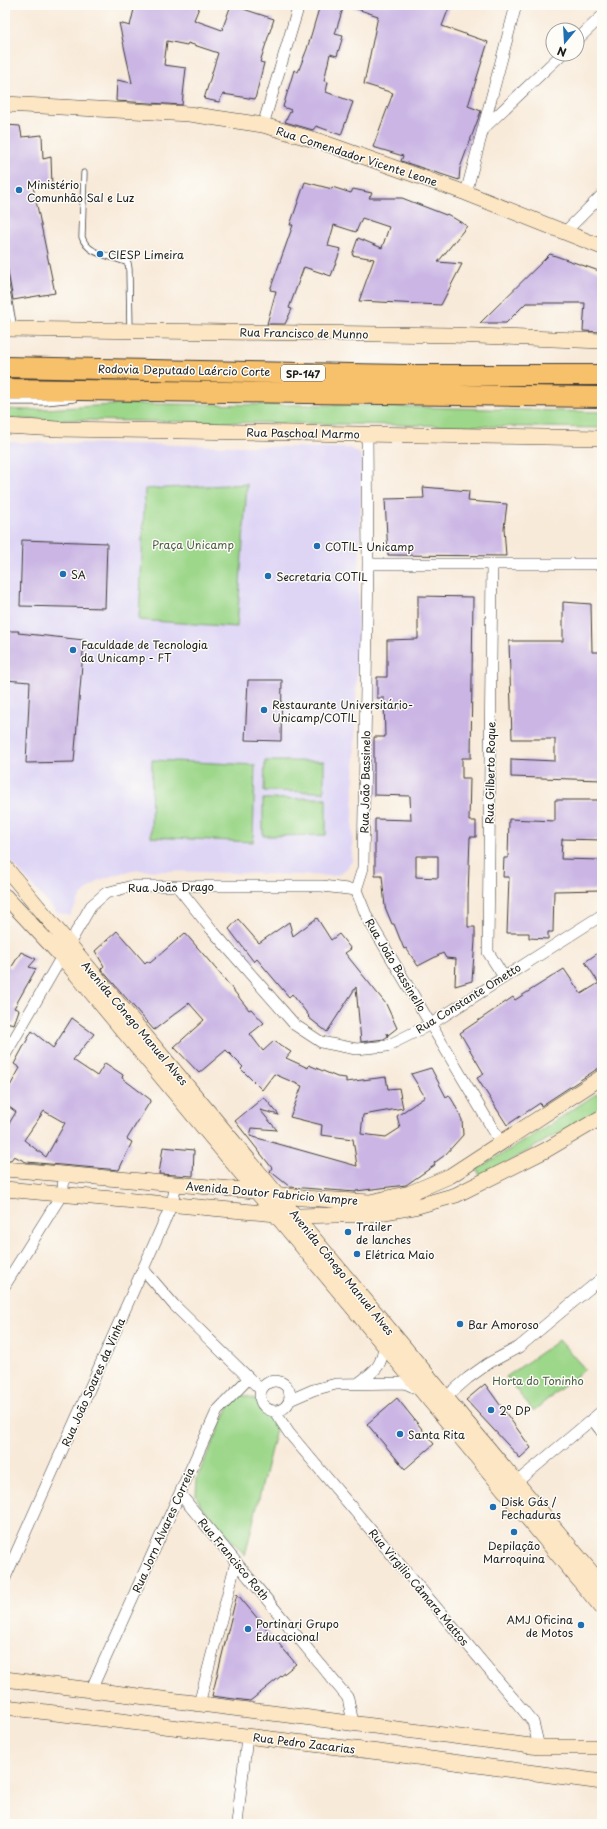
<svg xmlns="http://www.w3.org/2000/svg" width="607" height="1829" font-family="'Playpen Sans',sans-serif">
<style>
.built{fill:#ded5f5}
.green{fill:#9dd78a;stroke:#5c7a53}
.building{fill:#cab5e4;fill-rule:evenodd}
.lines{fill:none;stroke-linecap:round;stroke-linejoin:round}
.lane-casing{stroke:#3d3b38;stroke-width:7}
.street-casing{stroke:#3d3b38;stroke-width:12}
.secondary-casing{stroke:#3d3b38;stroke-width:16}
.highway-casing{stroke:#3d3b38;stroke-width:22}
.lane{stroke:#fff;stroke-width:5.5}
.street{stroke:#fff;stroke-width:11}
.secondary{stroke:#fce6c4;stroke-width:15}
.highway{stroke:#f7c06b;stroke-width:20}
.poi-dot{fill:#1f6fb2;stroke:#fdfcf7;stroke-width:1.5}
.labels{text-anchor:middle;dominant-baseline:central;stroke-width:3;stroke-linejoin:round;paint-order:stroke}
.shield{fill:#fdfcf7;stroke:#605f5e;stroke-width:1}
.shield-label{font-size:10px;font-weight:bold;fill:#1c1c1c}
.street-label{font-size:11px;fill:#1c1c1c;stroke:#fdfcf7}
.poi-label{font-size:11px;fill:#1c1c1c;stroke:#fdfcf7;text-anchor:start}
.park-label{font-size:11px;fill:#495d42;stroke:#fdfcf7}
</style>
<rect width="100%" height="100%" fill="#fdfcf7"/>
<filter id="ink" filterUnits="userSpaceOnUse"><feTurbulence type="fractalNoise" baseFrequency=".025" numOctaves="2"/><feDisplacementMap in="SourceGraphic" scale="8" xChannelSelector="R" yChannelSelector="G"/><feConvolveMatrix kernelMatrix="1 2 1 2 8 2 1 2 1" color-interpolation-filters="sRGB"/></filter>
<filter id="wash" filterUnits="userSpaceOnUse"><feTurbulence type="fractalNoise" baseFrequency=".012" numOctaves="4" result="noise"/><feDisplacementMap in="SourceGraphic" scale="16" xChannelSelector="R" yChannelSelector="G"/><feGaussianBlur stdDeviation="0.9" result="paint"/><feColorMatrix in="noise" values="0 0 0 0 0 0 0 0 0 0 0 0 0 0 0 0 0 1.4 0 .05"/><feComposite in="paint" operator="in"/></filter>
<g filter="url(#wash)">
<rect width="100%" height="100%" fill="#f8ead9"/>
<path class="built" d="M 5,442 L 350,448 L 360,454 L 362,459 L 352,861 L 347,868 L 340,874 L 333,876 L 132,870 L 99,880 L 81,896 L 70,916 L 56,912 L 5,855 Z"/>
<path class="green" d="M 129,404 L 340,405 L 602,412 L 602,428 L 5,419 L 5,409 L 28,410 Z
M 247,484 L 237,627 L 139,620 L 145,489 Z
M 152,760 L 255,765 L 253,842 L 151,837 Z
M 265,761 L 324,761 L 324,792 L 264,791 Z
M 326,798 L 326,835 L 263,836 L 263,799 Z
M 602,1090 L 602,1108 L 481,1178 L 477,1169 L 545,1128 Z
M 559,1340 L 585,1369 L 533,1411 L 506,1377 Z
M 243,1395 L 256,1399 L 277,1425 L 245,1555 L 201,1506 L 196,1495 L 197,1478 L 233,1397 Z"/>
<g id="blocks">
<path class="building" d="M 135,5 L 200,5 L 194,20 L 222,30 L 231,5 L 274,19 L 260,62 L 264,63 L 255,99 L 223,94 L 219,102 L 204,99 L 218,53 L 188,43 L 187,45 L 167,41 L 164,65 L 186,68 L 182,105 L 116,101 L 117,80 L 132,83 L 119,23 L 130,26 Z
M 320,5 L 344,5 L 335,34 L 343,36 L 337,56 L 330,54 L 324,81 L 328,82 L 326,92 L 353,102 L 341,135 L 316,126 L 313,130 L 285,122 L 291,110 L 283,107 L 294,70 L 298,72 L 307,49 Z
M 351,5 L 450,5 L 442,26 L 488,42 L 468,106 L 481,111 L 460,168 L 459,180 L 401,161 L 403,156 L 373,147 L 393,93 L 364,84 L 378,16 L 351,7 Z
M 5,125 L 20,126 L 22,137 L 42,135 L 43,159 L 51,157 L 52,187 L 33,186 L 55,293 L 13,300 L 5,254 Z
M 305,182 L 332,189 L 332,187 L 351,193 L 353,189 L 372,193 L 369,198 L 402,198 L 446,215 L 447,214 L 467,226 L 438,262 L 462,264 L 441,305 L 359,301 L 374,259 L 352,255 L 358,238 L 382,248 L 389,227 L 362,218 L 356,232 L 334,225 L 328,246 L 341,249 L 331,276 L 304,267 L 289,308 L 292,309 L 285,324 L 267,324 L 276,291 L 270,290 L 293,225 L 290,225 Z
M 550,254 L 602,272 L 602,332 L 583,331 L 585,303 L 526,303 L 506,323 L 480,323 Z
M 423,487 L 469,491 L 468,501 L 507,504 L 504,528 L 506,556 L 388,555 L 385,499 L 424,498 Z
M 22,540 L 107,543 L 105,608 L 20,606 Z
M 418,596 L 473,597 L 471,758 L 462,758 L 462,778 L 470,778 L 469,821 L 476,821 L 476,837 L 470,837 L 468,896 L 468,927 L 475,927 L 475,941 L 472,981 L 455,986 L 456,959 L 446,958 L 443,953 L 418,966 L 406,948 L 404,949 L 394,924 L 392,924 L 385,907 L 382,876 L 375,876 L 375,819 L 411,820 L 410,796 L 374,795 L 374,737 L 385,737 L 384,698 L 377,698 L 377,677 L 387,677 L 387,640 L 418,639 ZM 416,856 L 438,856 L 438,878 L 416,877 Z
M 563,602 L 591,604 L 592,652 L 602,652 L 602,780 L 511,777 L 511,759 L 555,761 L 555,739 L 512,739 L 509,641 L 563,641 Z
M 5,631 L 19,631 L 18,633 L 84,640 L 74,762 L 26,763 L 30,682 L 5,680 Z
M 248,680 L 282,680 L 281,741 L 245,740 Z
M 555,800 L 602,800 L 602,840 L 562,839 L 561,859 L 602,860 L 602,890 L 554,891 L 553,932 L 548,932 L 548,939 L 529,938 L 529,933 L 507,933 L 509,877 L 503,877 L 504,858 L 508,858 L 509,819 L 555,821 Z
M 317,918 L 331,940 L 339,934 L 351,949 L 345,953 L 386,1004 L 397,1028 L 388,1035 L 387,1033 L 388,1036 L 384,1039 L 361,1042 L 356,987 L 327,1032 L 308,1017 L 309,1016 L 292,994 L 289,997 L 257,959 L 254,962 L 229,929 L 238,919 L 259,943 L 289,922 L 293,936 Z
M 117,931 L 145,963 L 147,961 L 150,963 L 185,933 L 222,976 L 249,1010 L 251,1009 L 264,1023 L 250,1034 L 263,1051 L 274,1041 L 291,1052 L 286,1058 L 308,1068 L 309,1065 L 337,1077 L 346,1078 L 346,1082 L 386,1077 L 388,1089 L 399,1088 L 403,1108 L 363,1115 L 361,1134 L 386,1137 L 400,1128 L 397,1116 L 425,1097 L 411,1074 L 431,1068 L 446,1097 L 449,1095 L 454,1103 L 462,1120 L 463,1135 L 445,1155 L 434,1163 L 435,1165 L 406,1185 L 356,1191 L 356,1192 L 290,1187 L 270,1171 L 272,1168 L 235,1121 L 264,1097 L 279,1115 L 260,1110 L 277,1130 L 252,1128 L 250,1136 L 357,1166 L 353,1139 L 321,1135 L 322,1125 L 290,1117 L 302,1086 L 274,1074 L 262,1090 L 241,1069 L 243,1067 L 226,1050 L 199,1073 L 174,1047 L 204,1020 L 189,1003 L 154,1030 L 101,969 L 104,966 L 95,951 Z
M 602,950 L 602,1068 L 597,1069 L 541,1106 L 540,1103 L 507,1125 L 477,1078 L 484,1074 L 460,1033 L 513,997 L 515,1000 L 564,969 L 581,994 L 599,983 L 585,962 Z
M 21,952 L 36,959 L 29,967 L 36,969 L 14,1008 L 19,1010 L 14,1024 L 6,1022 L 5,1024 L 5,964 L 11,968 Z
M 72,1018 L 94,1034 L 73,1060 L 97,1076 L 105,1063 L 123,1075 L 122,1078 L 151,1100 L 127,1139 L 132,1142 L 119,1170 L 26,1162 L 14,1156 L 11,1160 L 5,1160 L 5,1130 L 16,1112 L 5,1104 L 5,1095 L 20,1068 L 14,1064 L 32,1031 L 53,1048 ZM 44,1111 L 65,1123 L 46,1157 L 24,1140 Z
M 163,1147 L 194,1150 L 193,1176 L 159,1174 Z
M 485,1384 L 531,1448 L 520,1458 L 466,1400 Z
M 397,1398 L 434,1444 L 405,1469 L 367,1424 Z
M 237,1594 L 296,1664 L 250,1701 L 212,1696 Z"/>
</g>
</g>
<g filter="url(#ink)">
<use href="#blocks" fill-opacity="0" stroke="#3d3b38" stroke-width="1"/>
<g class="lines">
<defs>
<path id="lane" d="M 84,173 L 82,237 C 88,256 112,255 128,263 L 129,269 L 130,331
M 5,281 L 14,328
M 5,402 L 46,402 L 74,399"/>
<path id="street" d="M 577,40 L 602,16
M 263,125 L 299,5
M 484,128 L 562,54
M 466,193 L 516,5
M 565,232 L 602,195
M 368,564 L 602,564
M 492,565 L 488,952 L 504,977
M 177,886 L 212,930 L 295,1025 L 321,1042 L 356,1049 L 387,1046 L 431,1024 L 602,915
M 356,890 L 363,868 L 368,564 L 367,434
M 356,890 L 367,917 L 501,1143
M 5,1055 L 91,906 L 106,893 L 132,886 L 322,886 L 356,890
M 143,1269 L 174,1305 L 261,1390
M 5,1285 L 62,1194 L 65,1173
M260 1396a15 15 0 1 1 30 0a15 15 0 1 1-30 0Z
M 360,1382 C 376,1370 382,1366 384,1345
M 445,1398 L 468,1378 L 489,1363 L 519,1347 L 602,1278
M 290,1400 L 313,1390 L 336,1384 L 405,1383 L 418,1389
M 275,1412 L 289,1433 L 533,1722 L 539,1747
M 592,1419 L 602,1432
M 512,1486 L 602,1411
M 180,1494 L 348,1698 L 353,1723
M 5,1578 L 172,1204 L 176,1184
M 91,1690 L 217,1411 L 249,1378
M 199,1704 L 236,1562
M 237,1824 L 247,1737"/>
<path id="secondary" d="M 5,104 L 189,114 L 263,125 L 322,142 L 466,193 L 602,247
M 5,329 L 453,335 L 602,341
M 5,426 L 58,429 L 602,438
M 5,867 L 602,1585
M 5,896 L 61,956 L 602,1608
M 5,1169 L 255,1191 L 302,1198 L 370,1202 L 410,1193 L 450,1176 L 602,1077
M 5,1189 L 297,1216 L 373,1214 L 414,1207 L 456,1195 L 546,1150 L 602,1117
M 5,1679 L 539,1747 L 602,1747
M 5,1707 L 379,1752 L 602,1782"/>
<path id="highway" d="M 5,367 L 403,375 L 602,375
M 5,389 L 602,397"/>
</defs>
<use href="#lane" class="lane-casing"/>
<use href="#street" class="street-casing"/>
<use href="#secondary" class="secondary-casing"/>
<use href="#highway" class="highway-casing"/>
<use href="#lane" class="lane"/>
<use href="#street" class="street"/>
<use href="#secondary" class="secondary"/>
<use href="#highway" class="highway"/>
</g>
</g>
<g class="poi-dot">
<circle cx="19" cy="190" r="4"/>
<circle cx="100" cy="254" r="4"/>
<circle cx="317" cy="546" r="4"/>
<circle cx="63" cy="574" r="4"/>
<circle cx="268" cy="576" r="4"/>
<circle cx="73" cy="650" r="4"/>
<circle cx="264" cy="710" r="4"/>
<circle cx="348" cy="1232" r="4"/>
<circle cx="357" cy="1254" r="4"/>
<circle cx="460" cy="1324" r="4"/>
<circle cx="491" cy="1410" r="4"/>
<circle cx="400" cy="1434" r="4"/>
<circle cx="493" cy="1507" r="4"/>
<circle cx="514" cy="1532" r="4"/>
<circle cx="581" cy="1625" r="4"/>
<circle cx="248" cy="1629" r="4"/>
</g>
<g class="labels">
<rect class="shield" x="281" y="365" width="44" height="16" rx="3"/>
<g class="shield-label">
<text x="303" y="373">SP-147</text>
</g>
<g class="street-label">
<text transform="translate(357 156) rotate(18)">Rua Comendador Vicente Leone</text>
<text transform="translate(304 333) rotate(1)">Rua Francisco de Munno</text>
<text transform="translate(184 370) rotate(1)">Rodovia Deputado Laércio Corte</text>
<text transform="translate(303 433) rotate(1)">Rua Paschoal Marmo</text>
<text transform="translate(490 773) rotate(-89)">Rua Gilberto Roque</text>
<text transform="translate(365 782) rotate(-89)">Rua João Bassinelo</text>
<text transform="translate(171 887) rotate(-1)">Rua João Drago</text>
<text transform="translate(396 965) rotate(59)">Rua João Bassinello</text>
<text transform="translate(468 998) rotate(-32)">Rua Constante Ometto</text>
<text transform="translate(135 1023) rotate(50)">Avenida Cônego Manuel Alves</text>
<text transform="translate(272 1193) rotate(5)">Avenida Doutor Fabricio Vampre</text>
<text transform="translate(342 1272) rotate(51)">Avenida Cônego Manuel Alves</text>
<text transform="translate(93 1382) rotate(-66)">Rua João Soares da Vinha</text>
<text transform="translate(163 1530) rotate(-66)">Rua Jorn Alvares Correia</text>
<text transform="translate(234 1559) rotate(50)">Rua Francisco Roth</text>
<text transform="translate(419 1587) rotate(50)">Rua Virgilio Câmara Mattos</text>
<text transform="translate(304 1743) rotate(7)">Rua Pedro Zacarias</text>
</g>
<g class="poi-label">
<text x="27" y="184">Ministério<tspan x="27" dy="13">Comunhão Sal e Luz</tspan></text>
<text x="108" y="254">CIESP Limeira</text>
<text x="325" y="546">COTIL- Unicamp</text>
<text x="71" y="574">SA</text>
<text x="276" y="576">Secretaria COTIL</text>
<text x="81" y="644">Faculdade de Tecnologia<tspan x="81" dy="13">da Unicamp - FT</tspan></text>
<text x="272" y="704">Restaurante Universitário-<tspan x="272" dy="13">Unicamp/COTIL</tspan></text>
<text x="356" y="1226">Trailer<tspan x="356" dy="13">de lanches</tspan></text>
<text x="365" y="1254">Elétrica Maio</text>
<text x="468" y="1324">Bar Amoroso</text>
<text x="499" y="1410">2º DP</text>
<text x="408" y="1434">Santa Rita</text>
<text x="501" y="1501">Disk Gás /<tspan x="501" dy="13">Fechaduras</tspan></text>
<text x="514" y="1545" text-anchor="middle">Depilação<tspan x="514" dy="13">Marroquina</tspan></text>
<text x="573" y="1619" text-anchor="end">AMJ Oficina<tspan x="573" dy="13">de Motos</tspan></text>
<text x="256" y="1623">Portinari Grupo<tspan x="256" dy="13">Educacional</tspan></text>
</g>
<g class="park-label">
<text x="193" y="544">Praça Unicamp</text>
<text x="538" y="1380">Horta do Toninho</text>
</g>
</g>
<rect width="607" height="1829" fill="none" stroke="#fdfcf7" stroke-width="20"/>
<g transform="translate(565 42) rotate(198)"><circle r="19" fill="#fdfcf7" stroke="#a3a29f"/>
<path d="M0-3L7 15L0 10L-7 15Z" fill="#1f6fb2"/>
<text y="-6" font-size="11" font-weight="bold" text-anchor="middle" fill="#1c1c1c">N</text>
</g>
</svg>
